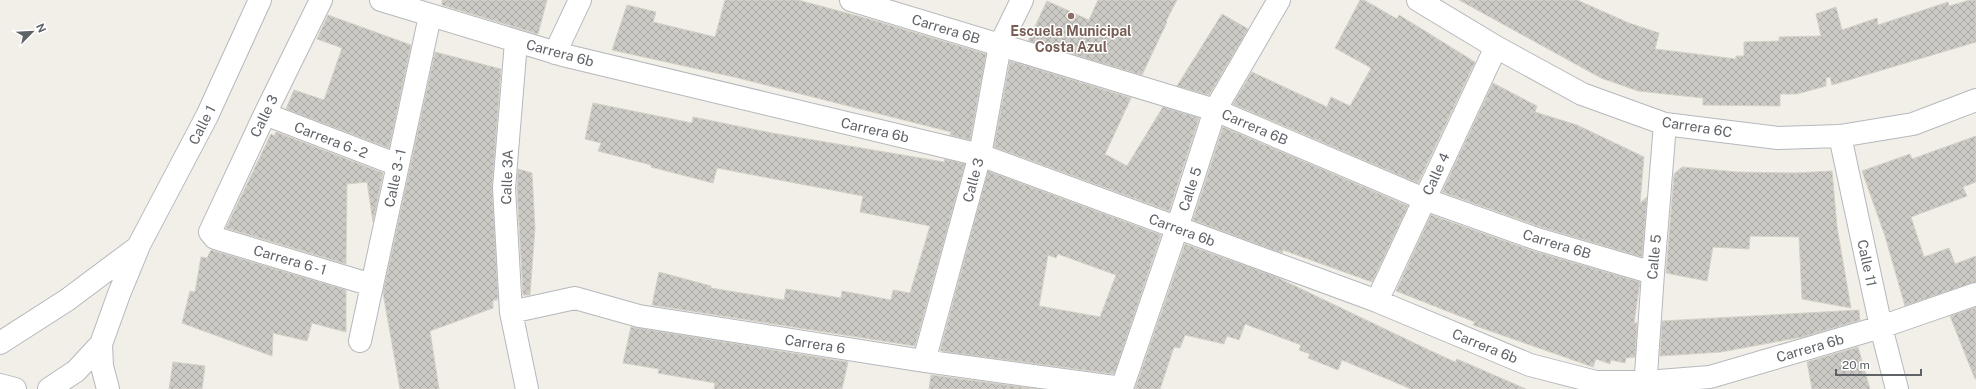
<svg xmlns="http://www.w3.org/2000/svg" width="1976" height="389" font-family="'Public Sans',sans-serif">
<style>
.building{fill:url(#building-cross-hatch);stroke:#d6d1c6;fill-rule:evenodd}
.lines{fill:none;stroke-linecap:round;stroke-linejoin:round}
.minor-casing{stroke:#b5b8bc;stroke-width:24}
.minor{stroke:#fff;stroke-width:22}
.education-dot{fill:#8d6e63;stroke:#fff;stroke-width:1.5}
.labels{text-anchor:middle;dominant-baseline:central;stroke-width:3;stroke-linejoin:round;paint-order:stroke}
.street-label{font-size:14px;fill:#5f6368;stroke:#fff}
.education-label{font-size:14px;font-weight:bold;fill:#785e54;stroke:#fff}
</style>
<defs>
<pattern id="building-cross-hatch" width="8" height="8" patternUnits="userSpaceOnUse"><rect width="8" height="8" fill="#cccac5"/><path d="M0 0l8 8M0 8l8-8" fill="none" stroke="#a9a8a4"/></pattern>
</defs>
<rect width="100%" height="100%" fill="#f1efe8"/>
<path class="building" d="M 442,0 L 547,0 L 538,34 L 442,5 Z
M 725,0 L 798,0 L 869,19 L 986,54 L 970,140 L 950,135 L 951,132 L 734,77 L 612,50 L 627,5 L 656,12 L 653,22 L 715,37 Z
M 1098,0 L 1177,0 L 1166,21 L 1167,22 L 1142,75 L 1028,41 L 1047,1 L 1089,20 Z
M 1360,0 L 1364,0 L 1397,19 L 1399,15 L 1475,62 L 1418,183 L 1233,104 L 1252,72 L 1327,107 L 1331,97 L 1350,106 L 1371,68 L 1335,48 Z
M 1459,0 L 1577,0 L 1629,23 L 1659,33 L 1655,49 L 1736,59 L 1736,56 L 1744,56 L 1744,42 L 1779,41 L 1779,37 L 1821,36 L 1816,14 L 1836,7 L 1842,30 L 1877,18 L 1878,25 L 1948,2 L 1949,6 L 1970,0 L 1976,0 L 1976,42 L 1832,85 L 1830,77 L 1826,78 L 1826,86 L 1797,94 L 1780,94 L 1780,106 L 1703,105 L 1703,98 L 1638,91 L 1601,78 Z
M 1222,14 L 1248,29 L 1209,95 L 1177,86 Z
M 328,15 L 411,45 L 389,148 L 286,109 L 294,90 L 324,100 L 342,48 L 317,39 Z
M 435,52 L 501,69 L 492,187 L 498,297 L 497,300 L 493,300 L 493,308 L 430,331 L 439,389 L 400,389 L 383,293 Z
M 1010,61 L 1131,98 L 1105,154 L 1127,166 L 1163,107 L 1199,118 L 1169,211 L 994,147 Z
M 1493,83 L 1537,106 L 1535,112 L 1577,125 L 1644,157 L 1640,203 L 1647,197 L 1642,257 L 1541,227 L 1442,192 Z
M 593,103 L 692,123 L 693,117 L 772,133 L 944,162 L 945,159 L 965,164 L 915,346 L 652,305 L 659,272 L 711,286 L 711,288 L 784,300 L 786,289 L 841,298 L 842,291 L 891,300 L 893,290 L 910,293 L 930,226 L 860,212 L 863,196 L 717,168 L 713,183 L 651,167 L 651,165 L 598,151 L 601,143 L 585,139 Z
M 1223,127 L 1408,206 L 1372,282 L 1283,250 L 1282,253 L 1193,220 Z
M 276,132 L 383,173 L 373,222 L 367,182 L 347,184 L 346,264 L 226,228 L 271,134 L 274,136 Z
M 1976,136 L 1976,182 L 1963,187 L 1967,196 L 1911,217 L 1924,257 L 1949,248 L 1955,264 L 1976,256 L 1976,282 L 1905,306 L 1885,236 L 1862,171 L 1910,154 L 1912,159 Z
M 1682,167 L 1737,172 L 1795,173 L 1832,171 L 1837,227 L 1851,308 L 1802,299 L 1799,237 L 1750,236 L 1749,249 L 1713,247 L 1707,281 L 1666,273 L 1674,174 Z
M 518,169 L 532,173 L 535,228 L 530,295 L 523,295 L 517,188 Z
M 988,171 L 1161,235 L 1114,374 L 940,351 ZM 1058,254 L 1116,275 L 1100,317 L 1039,306 L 1048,255 L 1056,258 Z
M 1431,215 L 1533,251 L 1640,282 L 1634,323 L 1637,323 L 1635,357 L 1626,358 L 1625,363 L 1611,360 L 1610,364 L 1596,359 L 1593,367 L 1473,325 L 1475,322 L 1396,291 Z
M 1185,244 L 1274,276 L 1431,351 L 1455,362 L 1457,359 L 1526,389 L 1411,389 L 1342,360 L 1338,370 L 1308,358 L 1310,354 L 1299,350 L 1301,345 L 1245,324 L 1239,340 L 1227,336 L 1224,344 L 1185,335 L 1180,348 L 1174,347 L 1160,389 L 1135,389 Z
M 211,250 L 346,290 L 346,332 L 312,323 L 307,341 L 273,333 L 272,356 L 182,323 L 190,291 L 195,292 L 201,257 L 207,258 Z
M 1976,307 L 1976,379 L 1975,379 L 1950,316 Z
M 1859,310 L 1860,320 L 1802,337 L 1721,352 L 1660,356 L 1662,321 Z
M 631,327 L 848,362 L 842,389 L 714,389 L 715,383 L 658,373 L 659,369 L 623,363 Z
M 1858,347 L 1870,389 L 1812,389 L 1807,362 Z
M 173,362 L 205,366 L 202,389 L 169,389 Z
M 931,375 L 1037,389 L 929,389 Z"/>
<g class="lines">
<defs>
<path id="minor" d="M 321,0 L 265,114 L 210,232 L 215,238 L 372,285
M 381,0 L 563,55 L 980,155 L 1377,301 L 1530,365 L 1596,382 L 1646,382 L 1710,377 L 1881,327 L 1976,294
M 851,0 L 1215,110 L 1424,199 L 1537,239 L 1653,273
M 1418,0 L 1496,47 L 1582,94 L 1665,124 L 1778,138 L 1840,136 L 1913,124 L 1976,100
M 516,42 L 504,188 L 511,312 L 527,389
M 555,53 L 580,0
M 265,114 L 398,165
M 1840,136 L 1881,327 L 1897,389
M 1377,301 L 1496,47
M 511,312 L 575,298 L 639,316 L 924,361 L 1122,388 L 1177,228 L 1215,110 L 1279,0
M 360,341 L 430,16
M 0,343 L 67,300 L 138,247 L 207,116 L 260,0
M 924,361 L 980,155 L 1000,45 L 1022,0
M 0,385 L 15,389
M 49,389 L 76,371 L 101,344
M 108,389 L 102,366 L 101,344 L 119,294 L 138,248
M 1645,389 L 1653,273 L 1665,124"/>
</defs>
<use href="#minor" class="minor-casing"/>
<use href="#minor" class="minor"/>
</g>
<circle class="education-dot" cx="1071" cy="16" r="4"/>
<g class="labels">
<g class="street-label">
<text transform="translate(946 29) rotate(17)">Carrera 6B</text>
<text transform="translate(560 53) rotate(15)">Carrera 6b</text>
<text transform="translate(264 116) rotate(-64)">Calle 3</text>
<text transform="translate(202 125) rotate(-63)">Calle 1</text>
<text transform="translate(1255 127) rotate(23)">Carrera 6B</text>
<text transform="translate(1697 127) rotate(9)">Carrera 6C</text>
<text transform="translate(875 130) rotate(13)">Carrera 6b</text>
<text transform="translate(331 140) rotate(21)">Carrera 6 - 2</text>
<text transform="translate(1436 174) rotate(-65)">Calle 4</text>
<text transform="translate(507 177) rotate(-88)">Calle 3A</text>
<text transform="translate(395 178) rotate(-78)">Calle 3 - 1</text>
<text transform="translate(973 180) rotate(-75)">Calle 3</text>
<text transform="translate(1190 189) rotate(-72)">Calle 5</text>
<text transform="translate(1182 230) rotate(20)">Carrera 6b</text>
<text transform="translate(1557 244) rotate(17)">Carrera 6B</text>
<text transform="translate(1654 257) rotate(-85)">Calle 5</text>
<text transform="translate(290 260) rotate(16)">Carrera 6 - 1</text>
<text transform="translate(1867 263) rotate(78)">Calle 11</text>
<text transform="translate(815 344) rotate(9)">Carrera 6</text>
<text transform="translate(1485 346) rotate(22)">Carrera 6b</text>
<text transform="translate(1810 348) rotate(-16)">Carrera 6b</text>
</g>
<g class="education-label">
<text x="1071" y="31">Escuela Municipal<tspan x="1071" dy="16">Costa Azul</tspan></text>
</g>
</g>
<g transform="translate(32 32) rotate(66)" stroke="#ffffff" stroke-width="3" paint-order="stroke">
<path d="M0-3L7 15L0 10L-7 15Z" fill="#5f6368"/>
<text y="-6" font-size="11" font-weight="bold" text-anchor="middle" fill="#5f6368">N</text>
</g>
<path d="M1836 369v6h85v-6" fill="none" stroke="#5f6368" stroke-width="2"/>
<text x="1842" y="369" font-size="12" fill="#5f6368" stroke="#ffffff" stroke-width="3" paint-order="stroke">20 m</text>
</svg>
